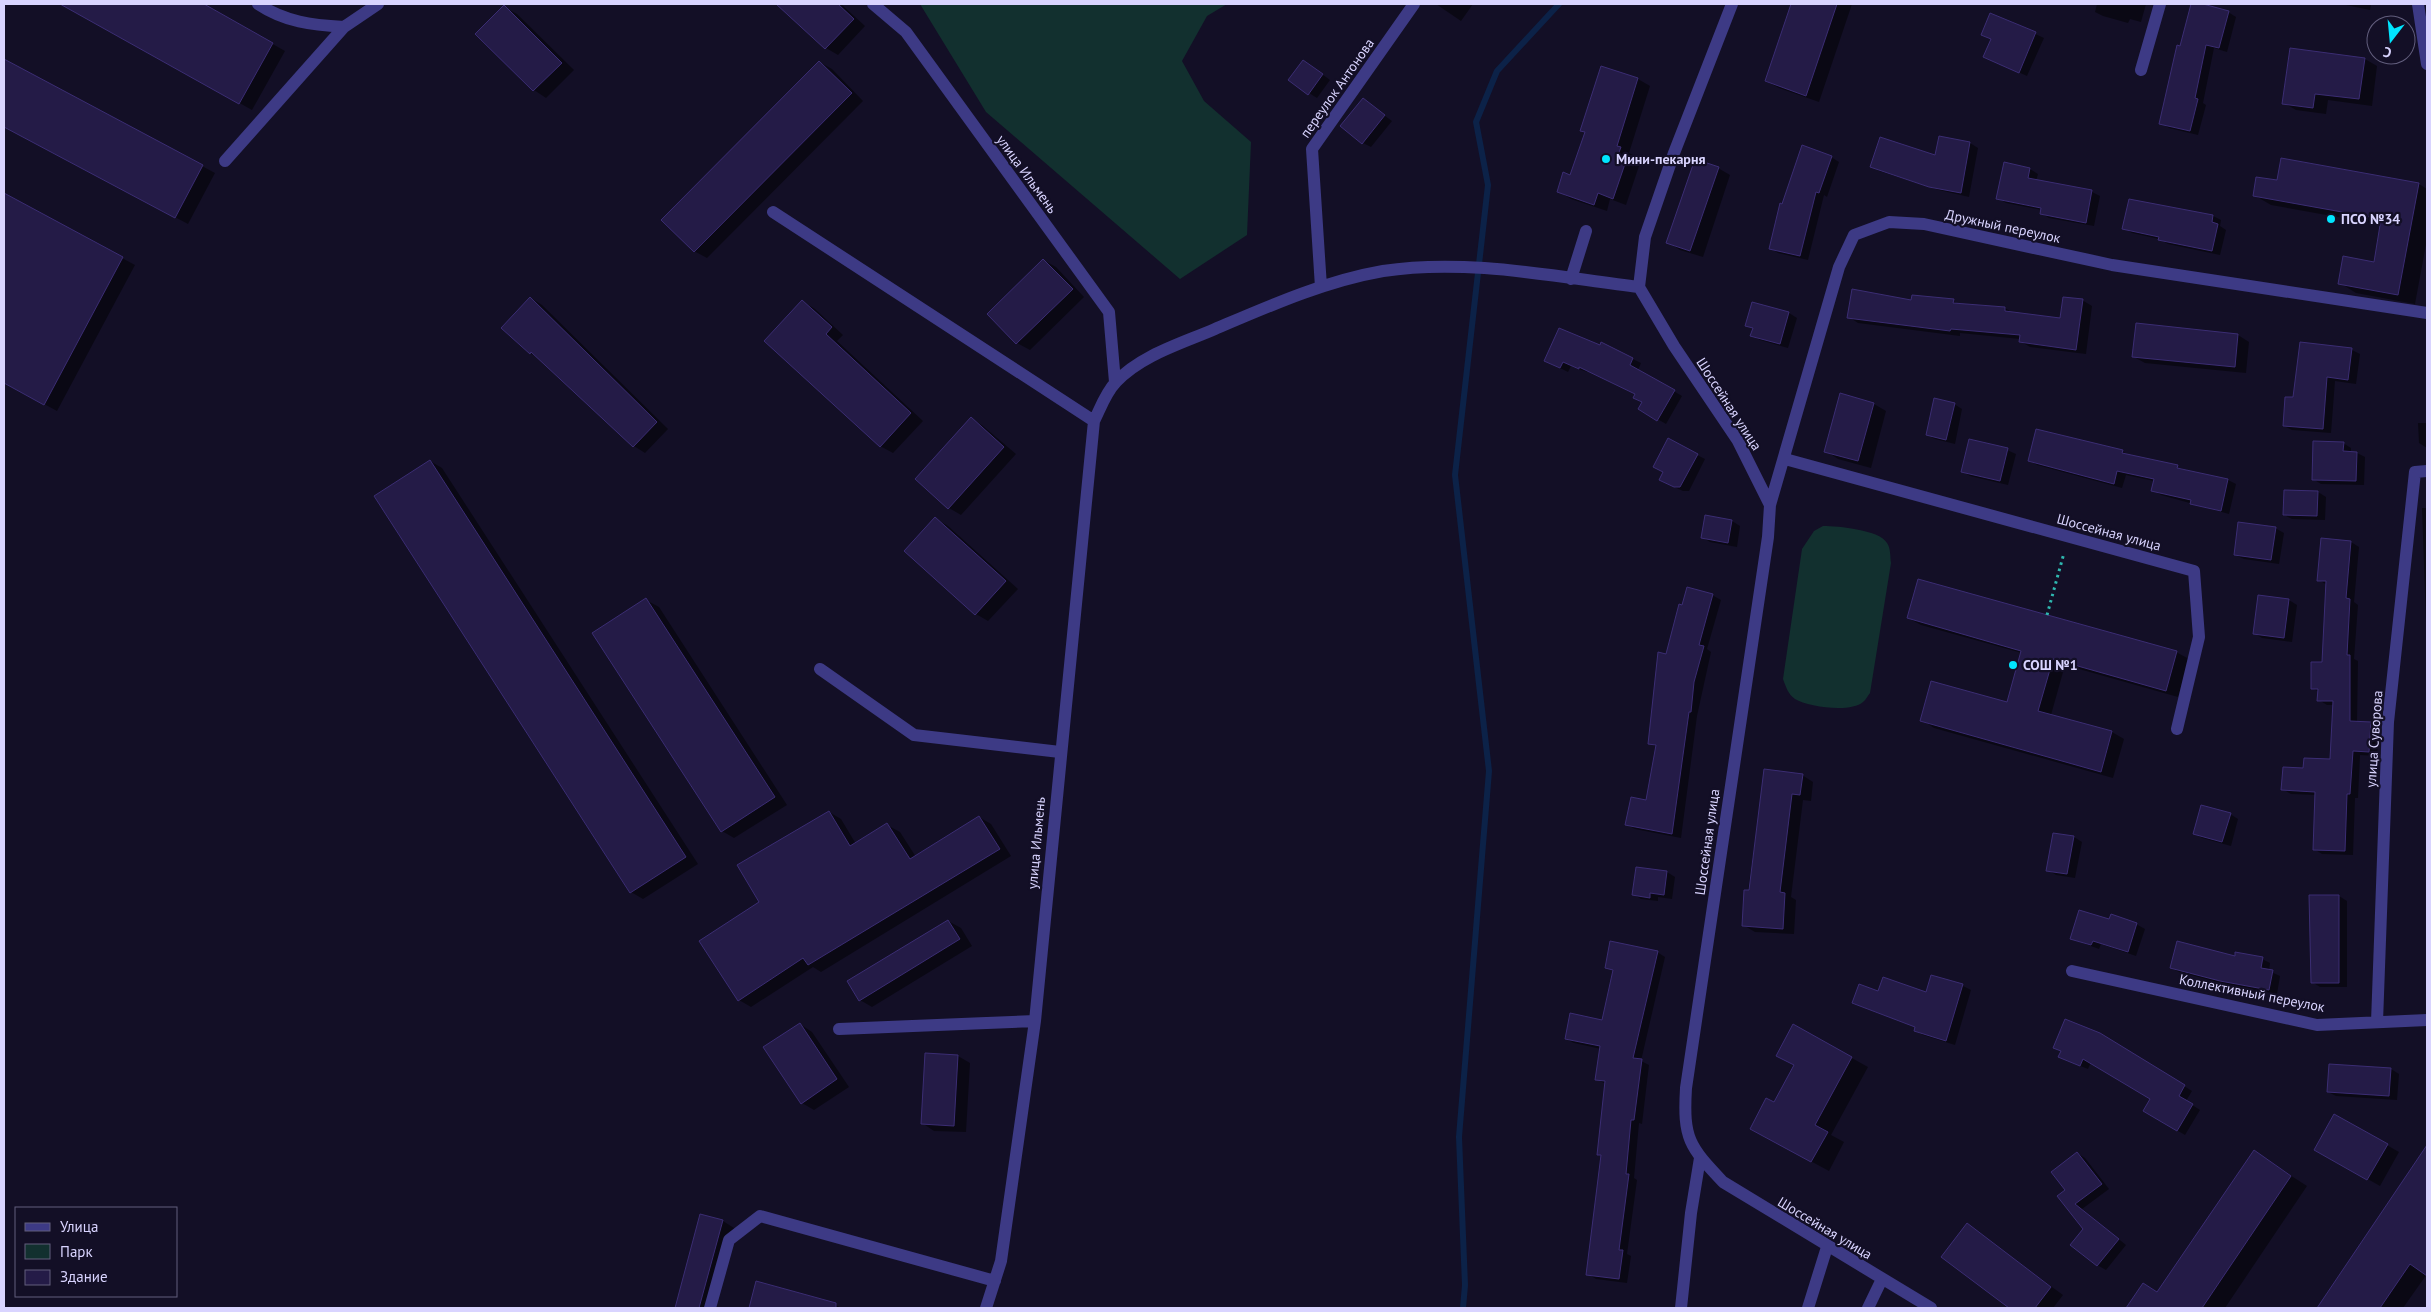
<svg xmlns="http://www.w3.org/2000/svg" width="2431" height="1312" font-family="'PT Sans',sans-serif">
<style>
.green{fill:#12302f}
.shadow{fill:#0007}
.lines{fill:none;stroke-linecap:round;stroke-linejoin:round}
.stream{stroke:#0c2248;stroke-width:6}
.building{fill:#241b47;stroke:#3b2d73}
.path{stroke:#2fb8b0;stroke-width:3;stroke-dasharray:2.5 4;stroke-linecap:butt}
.minor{stroke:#3d3a85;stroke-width:12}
.poi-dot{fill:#00e5ff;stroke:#130f26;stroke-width:2}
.labels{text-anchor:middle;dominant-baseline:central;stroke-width:4.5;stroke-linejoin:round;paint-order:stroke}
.street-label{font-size:14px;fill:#d9d4ff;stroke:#130f26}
.poi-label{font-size:14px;font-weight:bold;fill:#d9d4ff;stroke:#130f26;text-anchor:start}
</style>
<rect width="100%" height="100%" fill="#130f26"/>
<path class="green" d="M 920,4 L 1227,4 L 1207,16 L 1182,61 L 1204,101 L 1251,142 L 1247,235 L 1180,279 L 986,112 Z
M 1823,526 C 1838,526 1880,530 1887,543 C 1891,549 1890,557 1891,563 L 1870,693 C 1868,695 1866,700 1863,702 C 1851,713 1808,707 1795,699 C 1788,694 1786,687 1783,679 L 1802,549 L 1814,531 Z"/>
<path class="shadow" d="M 63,4 L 202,4 L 285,51 L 252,110 Z
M 778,4 L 841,4 L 865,26 L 838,55 L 826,48 Z
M 1436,4 L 1473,4 L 1461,21 Z
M 1792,4 L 1852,4 L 1819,102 L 1779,88 L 1766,81 Z
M 2097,4 L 2146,4 L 2141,22 L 2130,19 L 2128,23 L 2103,16 L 2095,12 Z
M 2193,4 L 2228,12 L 2236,17 L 2227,52 L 2214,48 L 2203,103 L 2206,105 L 2198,135 L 2169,128 L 2161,123 Z
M 2341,4 L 2371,4 L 2370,10 Z
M 504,7 L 517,14 L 574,70 L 546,98 L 534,90 L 477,34 Z
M 1991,14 L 2044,38 L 2027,76 L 1985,57 L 1992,40 Z
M 2365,59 L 2377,66 L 2372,106 L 2328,100 L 2326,114 L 2296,110 L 2284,103 Z
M 4,60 L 215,173 L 188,224 L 4,126 Z
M 819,62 L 832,69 L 863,101 L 707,258 L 694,251 Z
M 1311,66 L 1330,80 L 1317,98 L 1309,93 Z
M 1602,68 L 1638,79 L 1650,86 L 1629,153 L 1633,155 L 1631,162 L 1639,166 L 1626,205 L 1610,199 L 1607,211 L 1571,199 L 1558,191 L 1571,176 L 1586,133 L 1582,130 Z
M 1363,100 L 1392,121 L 1371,147 L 1363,143 Z
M 1970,143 L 1978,148 L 1969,197 L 1939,190 L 1879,171 L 1871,166 L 1936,156 Z
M 1831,157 L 1839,162 L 1827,197 L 1824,195 L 1808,260 L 1778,253 L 1770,248 L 1783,205 Z
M 2282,159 L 2419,184 L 2427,189 L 2427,239 L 2415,304 L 2356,293 L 2340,283 L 2375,264 L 2382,225 L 2271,205 L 2254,195 L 2278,182 Z
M 1718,168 L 1730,175 L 1703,257 L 1680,250 L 1668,242 Z
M 2030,169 L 2038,174 L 2036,181 L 2092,192 L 2100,196 L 2094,226 L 2049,218 L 2041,213 L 2042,210 L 2006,203 L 1998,198 Z
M 4,195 L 135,265 L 57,411 L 4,382 Z
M 2213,216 L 2221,220 L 2220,226 L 2226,230 L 2220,255 L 2168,244 L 2159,239 L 2132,233 L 2124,228 Z
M 1043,260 L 1056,267 L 1084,297 L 1030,350 L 1017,343 L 988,314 Z
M 531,298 L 542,305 L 668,429 L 645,453 L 634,446 L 539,358 L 530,353 Z
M 2082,300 L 2092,306 L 2086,354 L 2030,347 L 2020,341 L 2020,339 L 1960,333 L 1960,336 L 1858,323 L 1849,317 L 1912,301 L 1953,301 L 1960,305 L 2005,308 L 2013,313 L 2061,319 Z
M 802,301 L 815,309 L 843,335 L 837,341 L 923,421 L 893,453 L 880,446 Z
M 1789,313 L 1797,318 L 1788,348 L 1760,340 L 1752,335 L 1754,329 L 1747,325 Z
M 2138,324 L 2238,335 L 2249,342 L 2246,373 L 2145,363 L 2134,357 Z
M 1602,344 L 1641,363 L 1638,370 L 1682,396 L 1666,424 L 1640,409 L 1644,402 L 1637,394 L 1588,371 L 1587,372 L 1571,366 L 1568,372 L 1546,361 L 1600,347 Z
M 2352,350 L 2360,354 L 2356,384 L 2335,381 L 2331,433 L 2292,430 L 2284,426 L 2294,399 Z
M 1874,404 L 1886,411 L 1871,468 L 1838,459 L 1826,451 Z
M 1954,404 L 1962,409 L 1955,444 L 1935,439 L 1927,435 Z
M 971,418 L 983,426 L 1016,454 L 961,515 L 949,508 Z
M 2418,423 L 2427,423 L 2427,448 L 2419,443 Z
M 2343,443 L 2351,448 L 2351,453 L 2357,453 L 2365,457 L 2364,485 L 2321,484 L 2313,479 Z
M 2007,450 L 2016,454 L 2008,485 L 1970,476 L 1962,471 Z
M 2122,451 L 2130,456 L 2228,480 L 2236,484 L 2229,514 L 2161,495 L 2153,490 L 2154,481 L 2126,475 L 2122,488 L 2037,465 L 2029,460 Z
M 1697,455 L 1705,459 L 1689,491 L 1683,491 L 1668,484 L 1664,472 Z
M 430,461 L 442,468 L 698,864 L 643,899 L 631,892 Z
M 2318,492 L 2326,497 L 2325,520 L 2292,519 L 2284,515 Z
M 2422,508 L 2427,508 L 2427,651 Z
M 1706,517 L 1732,521 L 1740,526 L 1737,547 L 1710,542 L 1702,537 Z
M 936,519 L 948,526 L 1018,589 L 988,621 L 976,614 Z
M 2275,528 L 2284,533 L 2279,564 L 2244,559 L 2235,555 Z
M 2351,542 L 2359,547 L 2354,602 L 2358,605 L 2354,659 L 2358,661 L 2357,723 L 2370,724 L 2379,728 L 2377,756 L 2360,755 L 2358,798 L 2355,798 L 2353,855 L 2322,854 L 2314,849 L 2316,795 L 2291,794 L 2282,789 L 2304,769 L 2331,761 L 2334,705 L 2327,705 L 2319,700 L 2319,692 L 2312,688 L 2323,663 L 2327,585 L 2319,580 Z
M 1712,595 L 1721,600 L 1707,649 L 1711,652 L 1697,716 L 1681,838 L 1635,829 L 1627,825 L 1647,802 L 1657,747 L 1650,743 L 1667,656 L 1683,606 Z
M 646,600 L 659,607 L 787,805 L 734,838 L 722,831 Z
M 2289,600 L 2297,605 L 2292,642 L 2262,638 L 2254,633 Z
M 1908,618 L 2176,652 L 2189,659 L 2178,697 L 2065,665 L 2051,715 L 2112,732 L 2124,739 L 2113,778 L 1934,728 L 1922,720 L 2008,703 L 2022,653 L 1921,625 Z
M 1765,771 L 1802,775 L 1813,782 L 1811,801 L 1803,800 L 1791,897 L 1796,900 L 1794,934 L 1755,932 L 1743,925 Z
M 829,812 L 841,819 L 856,844 L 887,825 L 900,832 L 916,857 L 979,817 L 991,824 L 1011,856 L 821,972 L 813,967 L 751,1007 L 739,1000 L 760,902 Z
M 2230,814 L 2238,819 L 2231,846 L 2202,838 L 2194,833 Z
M 2074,837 L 2082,842 L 2075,878 L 2056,875 L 2048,870 Z
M 1637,868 L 1667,872 L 1675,877 L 1672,899 L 1658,897 L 1658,901 L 1641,899 L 1633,894 Z
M 2339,896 L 2347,901 L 2347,987 L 2320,987 L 2312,982 Z
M 2110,920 L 2136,924 L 2145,929 L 2136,956 L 2101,944 L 2099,949 L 2072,939 Z
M 948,921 L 961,928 L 972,946 L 872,1007 L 860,1000 Z
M 1657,952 L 1665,957 L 1641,1061 L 1649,1065 L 1642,1124 L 1639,1123 L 1634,1178 L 1637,1180 L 1627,1254 L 1631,1256 L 1627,1283 L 1596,1279 L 1588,1274 L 1602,1156 L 1599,1154 L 1606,1084 L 1596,1079 L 1601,1049 L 1574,1043 L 1566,1039 L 1603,1021 L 1613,971 L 1606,967 Z
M 2236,958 L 2262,959 L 2270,963 L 2269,971 L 2280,976 L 2277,994 L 2229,985 L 2179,972 L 2171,968 Z
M 1932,977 L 1963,986 L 1971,990 L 1955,1045 L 1923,1035 L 1915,1031 L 1916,1027 L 1853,1003 L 1878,992 L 1926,994 Z
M 800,1024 L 812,1032 L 849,1087 L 814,1110 L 802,1103 Z
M 1794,1026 L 1868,1067 L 1831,1135 L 1844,1142 L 1829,1171 L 1768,1138 L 1775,1104 L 1795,1065 Z
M 2109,1039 L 2192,1091 L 2186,1101 L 2200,1110 L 2185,1135 L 2144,1111 L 2152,1098 L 2091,1062 L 2088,1069 L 2068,1061 Z
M 958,1056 L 970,1063 L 966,1132 L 934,1131 L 922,1123 Z
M 2391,1069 L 2399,1074 L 2397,1100 L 2336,1096 L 2328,1092 Z
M 2334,1115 L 2399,1152 L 2380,1186 L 2315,1149 Z
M 2427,1147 L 2427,1274 L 2403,1308 L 2318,1308 Z
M 2254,1152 L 2307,1186 L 2225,1308 L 2127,1308 L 2144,1284 L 2159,1293 Z
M 2077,1153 L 2085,1158 L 2109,1189 L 2082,1209 L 2126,1245 L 2106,1270 L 2097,1265 L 2085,1229 L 2067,1191 Z
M 701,1215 L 723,1221 L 734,1228 L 713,1308 L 676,1308 Z
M 1967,1225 L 2063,1295 L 2053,1308 L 2011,1308 L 1943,1257 Z
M 757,1283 L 831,1302 L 841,1308 L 750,1308 Z"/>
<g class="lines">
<path class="stream" d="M 1463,1308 L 1465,1285 L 1459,1137 L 1489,771 L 1455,475 L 1488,185 L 1476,122 L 1497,71 L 1559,4"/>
</g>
<path class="building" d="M 60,4 L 204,4 L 273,43 L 239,104 Z
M 776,4 L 838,4 L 854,19 L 825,49 Z
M 1791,4 L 1837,4 L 1806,96 L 1765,81 Z
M 2191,4 L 2203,4 L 2229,11 L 2219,48 L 2206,45 L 2195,98 L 2198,99 L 2190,131 L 2159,124 L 2177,45 L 2180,46 Z
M 504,5 L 562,63 L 533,91 L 475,34 Z
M 1990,13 L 2036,32 L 2019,73 L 1983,57 L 1991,39 L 1981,35 Z
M 2290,48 L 2365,58 L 2359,99 L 2315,94 L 2313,108 L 2282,104 Z
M 4,59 L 203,165 L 175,218 L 4,127 Z
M 1303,60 L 1323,74 L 1308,95 L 1288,80 Z
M 819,61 L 852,93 L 694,252 L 661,220 Z
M 1601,66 L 1638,78 L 1617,146 L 1621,147 L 1618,155 L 1627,158 L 1613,199 L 1598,193 L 1594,205 L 1557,192 L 1563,172 L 1570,175 L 1585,132 L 1580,131 Z
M 1363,98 L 1385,115 L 1362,144 L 1340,126 Z
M 1939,136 L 1970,142 L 1961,193 L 1929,187 L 1870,167 L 1880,137 L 1935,155 Z
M 1802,145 L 1832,156 L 1819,193 L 1816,192 L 1800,256 L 1769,249 L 1780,203 L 1782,204 Z
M 2281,158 L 2419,183 L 2398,295 L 2338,284 L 2343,256 L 2374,262 L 2381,219 L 2253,196 L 2256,177 L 2277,180 Z
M 1695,159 L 1719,167 L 1690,251 L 1666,243 Z
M 2004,162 L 2030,168 L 2028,178 L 2092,190 L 2086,223 L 2040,214 L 2041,208 L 1996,199 Z
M 4,193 L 123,257 L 44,405 L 4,383 Z
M 2129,199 L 2213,215 L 2212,222 L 2218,224 L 2212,251 L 2158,240 L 2159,237 L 2122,229 Z
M 1043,259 L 1073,289 L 1016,344 L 987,314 Z
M 1852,289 L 1911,300 L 1912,295 L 1954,299 L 1953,303 L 2005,307 L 2005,311 L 2060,318 L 2063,297 L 2083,299 L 2076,350 L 2019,342 L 2020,335 L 1951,329 L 1950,331 L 1847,318 Z
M 530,297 L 657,422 L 633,447 L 531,352 L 530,354 L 501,328 Z
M 802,300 L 832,327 L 826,334 L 911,413 L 880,447 L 764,341 Z
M 1752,302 L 1789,312 L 1780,344 L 1750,336 L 1753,328 L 1745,326 Z
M 2136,323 L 2238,334 L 2235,367 L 2132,357 Z
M 1559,328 L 1600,345 L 1601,342 L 1633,358 L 1630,365 L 1675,390 L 1657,421 L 1638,409 L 1642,402 L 1633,398 L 1635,394 L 1579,367 L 1579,369 L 1563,362 L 1560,368 L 1544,361 Z
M 2300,342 L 2352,348 L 2348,380 L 2327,377 L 2323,429 L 2283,426 L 2285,397 L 2293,397 Z
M 1840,393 L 1874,403 L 1858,461 L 1824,452 Z
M 1934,398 L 1955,403 L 1946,440 L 1926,435 Z
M 971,417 L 1004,447 L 948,509 L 915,479 Z
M 2036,429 L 2123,450 L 2122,453 L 2178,465 L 2177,468 L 2228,479 L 2221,511 L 2190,504 L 2191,500 L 2151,491 L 2154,479 L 2117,471 L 2114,484 L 2028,461 Z
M 1668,438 L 1698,454 L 1680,487 L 1674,487 L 1659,480 L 1663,472 L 1653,467 Z
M 1969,439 L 2008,448 L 2000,481 L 1961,472 Z
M 2313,441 L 2344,442 L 2343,451 L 2357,452 L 2356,481 L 2312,480 Z
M 430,460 L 686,857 L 630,893 L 374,496 Z
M 2284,490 L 2318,491 L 2317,516 L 2283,515 Z
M 1705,515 L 1732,520 L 1728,543 L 1701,538 Z
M 935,517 L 1006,581 L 975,615 L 904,551 Z
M 2238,522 L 2276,527 L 2271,560 L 2234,555 Z
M 2321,538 L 2351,541 L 2346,598 L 2350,599 L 2347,655 L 2350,655 L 2350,721 L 2371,722 L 2369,752 L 2353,751 L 2350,794 L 2347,794 L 2345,851 L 2313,850 L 2315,792 L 2281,790 L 2283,767 L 2303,768 L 2304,758 L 2330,759 L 2333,701 L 2317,701 L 2318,689 L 2311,689 L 2311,662 L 2322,662 L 2326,581 L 2317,581 Z
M 1918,579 L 2177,651 L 2166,691 L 2053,659 L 2038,711 L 2112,731 L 2101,772 L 1920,721 L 1931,681 L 2007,702 L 2021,651 L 1907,618 Z
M 1687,587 L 1713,594 L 1699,645 L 1704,646 L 1694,682 L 1691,712 L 1689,712 L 1672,834 L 1625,825 L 1631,797 L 1646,800 L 1656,745 L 1648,744 L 1658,652 L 1666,654 L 1679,604 L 1682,605 Z
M 2258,595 L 2289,599 L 2284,638 L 2253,634 Z
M 646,598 L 775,797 L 721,832 L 592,633 Z
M 1764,769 L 1803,774 L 1800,795 L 1792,794 L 1780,892 L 1785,893 L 1783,929 L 1742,926 L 1744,890 L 1749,890 Z
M 2201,805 L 2231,813 L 2222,842 L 2193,834 Z
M 829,811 L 850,846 L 887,823 L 910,859 L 979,816 L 1000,849 L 808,965 L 803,958 L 738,1001 L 699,941 L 759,902 L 737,865 Z
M 2053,833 L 2074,836 L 2067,874 L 2046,871 Z
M 1636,867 L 1667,871 L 1664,895 L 1650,893 L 1650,898 L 1632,895 Z
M 2309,895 L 2339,895 L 2339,983 L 2311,983 Z
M 2079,910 L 2109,919 L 2111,914 L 2137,923 L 2128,952 L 2093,941 L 2091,945 L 2070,939 Z
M 948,920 L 960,939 L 859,1001 L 847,981 Z
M 1610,941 L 1658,951 L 1633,1058 L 1642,1059 L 1634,1120 L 1631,1120 L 1626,1174 L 1629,1174 L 1619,1250 L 1623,1250 L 1619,1279 L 1586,1275 L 1601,1155 L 1597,1155 L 1605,1081 L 1595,1080 L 1600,1046 L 1565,1039 L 1570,1013 L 1602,1020 L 1613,970 L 1605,968 Z
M 2177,941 L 2235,956 L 2235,952 L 2263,957 L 2261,968 L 2273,970 L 2269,990 L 2220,981 L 2170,968 Z
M 1931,975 L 1963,984 L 1946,1041 L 1914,1031 L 1915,1027 L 1852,1003 L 1859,984 L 1878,991 L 1883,977 L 1926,992 Z
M 2065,1019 L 2100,1033 L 2185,1085 L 2179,1096 L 2193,1104 L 2177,1131 L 2143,1111 L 2150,1099 L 2083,1059 L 2080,1066 L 2058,1057 L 2061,1051 L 2053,1048 Z
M 800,1023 L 837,1079 L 801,1104 L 763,1047 Z
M 1793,1024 L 1852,1057 L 1815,1125 L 1828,1132 L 1811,1162 L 1750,1129 L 1766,1098 L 1774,1102 L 1794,1065 L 1776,1056 Z
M 925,1053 L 958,1055 L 954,1126 L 921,1124 Z
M 2329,1064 L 2391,1068 L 2389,1096 L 2327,1092 Z
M 2334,1114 L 2388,1144 L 2367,1180 L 2314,1150 Z
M 2427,1145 L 2427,1276 L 2410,1264 L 2380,1308 L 2317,1308 Z
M 2254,1150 L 2291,1176 L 2202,1308 L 2126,1308 L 2143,1283 L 2157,1292 Z
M 2077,1152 L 2102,1184 L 2075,1204 L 2119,1239 L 2097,1266 L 2070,1245 L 2083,1229 L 2057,1196 L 2065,1190 L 2051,1172 Z
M 700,1214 L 723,1220 L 699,1308 L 675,1308 Z
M 1967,1223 L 2051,1287 L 2035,1308 L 2009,1308 L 1941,1257 Z
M 756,1281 L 836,1303 L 836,1308 L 749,1308 Z"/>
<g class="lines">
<path class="path" d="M 2047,615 L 2064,553"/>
<path class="minor" d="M 258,4 C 285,22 312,25 344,27
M 873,4 L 906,32 L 1109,312 L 1115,382
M 2418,4 L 2427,64
M 2141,70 L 2160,4
M 225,161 L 344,27 L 378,4
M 773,212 L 1094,421
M 1571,279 L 1586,231
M 1321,287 L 1312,149 L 1414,4
M 1639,287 L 1674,346 L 1738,441 L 1770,505 L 1768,537 L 1686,1088 C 1683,1139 1689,1146 1723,1182 L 1931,1308
M 1639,287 L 1645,237 L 1674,153 L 1732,4
M 1785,459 L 2194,571 L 2199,637 L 2177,729
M 1770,505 L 1839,267 L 1854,235 L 1889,222 L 1924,224 L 2112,265 L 2427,313
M 820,669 L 914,735 L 1060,752
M 2072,971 L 2317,1025 L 2427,1020
M 2377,1022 L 2388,722 L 2415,472 L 2427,471
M 839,1029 L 1035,1021
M 710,1308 L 729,1240 L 760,1216 L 995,1281
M 986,1308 L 1001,1261 L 1035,1021 L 1094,421 C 1100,409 1106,392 1116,382 C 1141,355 1183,343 1215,329 C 1269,306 1325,281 1383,271 C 1467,258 1556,277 1639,287
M 1681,1308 L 1691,1213 L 1700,1158
M 1808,1308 L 1827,1247
M 1868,1308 L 1882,1279"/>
</g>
<g class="poi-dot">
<circle cx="1606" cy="159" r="5"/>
<circle cx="2331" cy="219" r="5"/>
<circle cx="2013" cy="665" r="5"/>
</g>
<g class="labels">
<g class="street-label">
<text transform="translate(1337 88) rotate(-55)">переулок Антонова</text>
<text transform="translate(1027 174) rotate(54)">улица Ильмень</text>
<text transform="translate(2003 226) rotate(12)">Дружный переулок</text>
<text transform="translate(1729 404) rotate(57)">Шоссейная улица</text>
<text transform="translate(2109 532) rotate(15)">Шоссейная улица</text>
<text transform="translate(2374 739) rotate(-86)">улица Суворова</text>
<text transform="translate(1707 842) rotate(-82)">Шоссейная улица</text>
<text transform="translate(1036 843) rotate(-85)">улица Ильмень</text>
<text transform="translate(2252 993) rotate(11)">Коллективный переулок</text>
<text transform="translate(1825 1228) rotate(31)">Шоссейная улица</text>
</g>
<g class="poi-label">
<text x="1616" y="159">Мини-пекарня</text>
<text x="2341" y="219">ПСО №34</text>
<text x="2023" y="665">СОШ №1</text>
</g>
</g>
<rect width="2431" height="1312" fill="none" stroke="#d9d4ff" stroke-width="10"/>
<rect x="15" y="1207" width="162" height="90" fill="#130f26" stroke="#625e7d"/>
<rect x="25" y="1223" width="25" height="8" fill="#3d3a85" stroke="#625e7d"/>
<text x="60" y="1232" font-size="15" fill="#d9d4ff">Улица</text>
<rect x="25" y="1244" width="25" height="15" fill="#12302f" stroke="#625e7d"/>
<text x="60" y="1257" font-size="15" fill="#d9d4ff">Парк</text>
<rect x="25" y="1270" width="25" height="15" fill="#241b47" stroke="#625e7d"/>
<text x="60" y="1282" font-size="15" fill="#d9d4ff">Здание</text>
<g transform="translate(2391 40) rotate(196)"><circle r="24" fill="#130f26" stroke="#625e7d"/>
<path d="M0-4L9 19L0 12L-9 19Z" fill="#00e5ff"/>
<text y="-8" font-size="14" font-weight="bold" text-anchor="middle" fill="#d9d4ff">С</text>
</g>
</svg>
